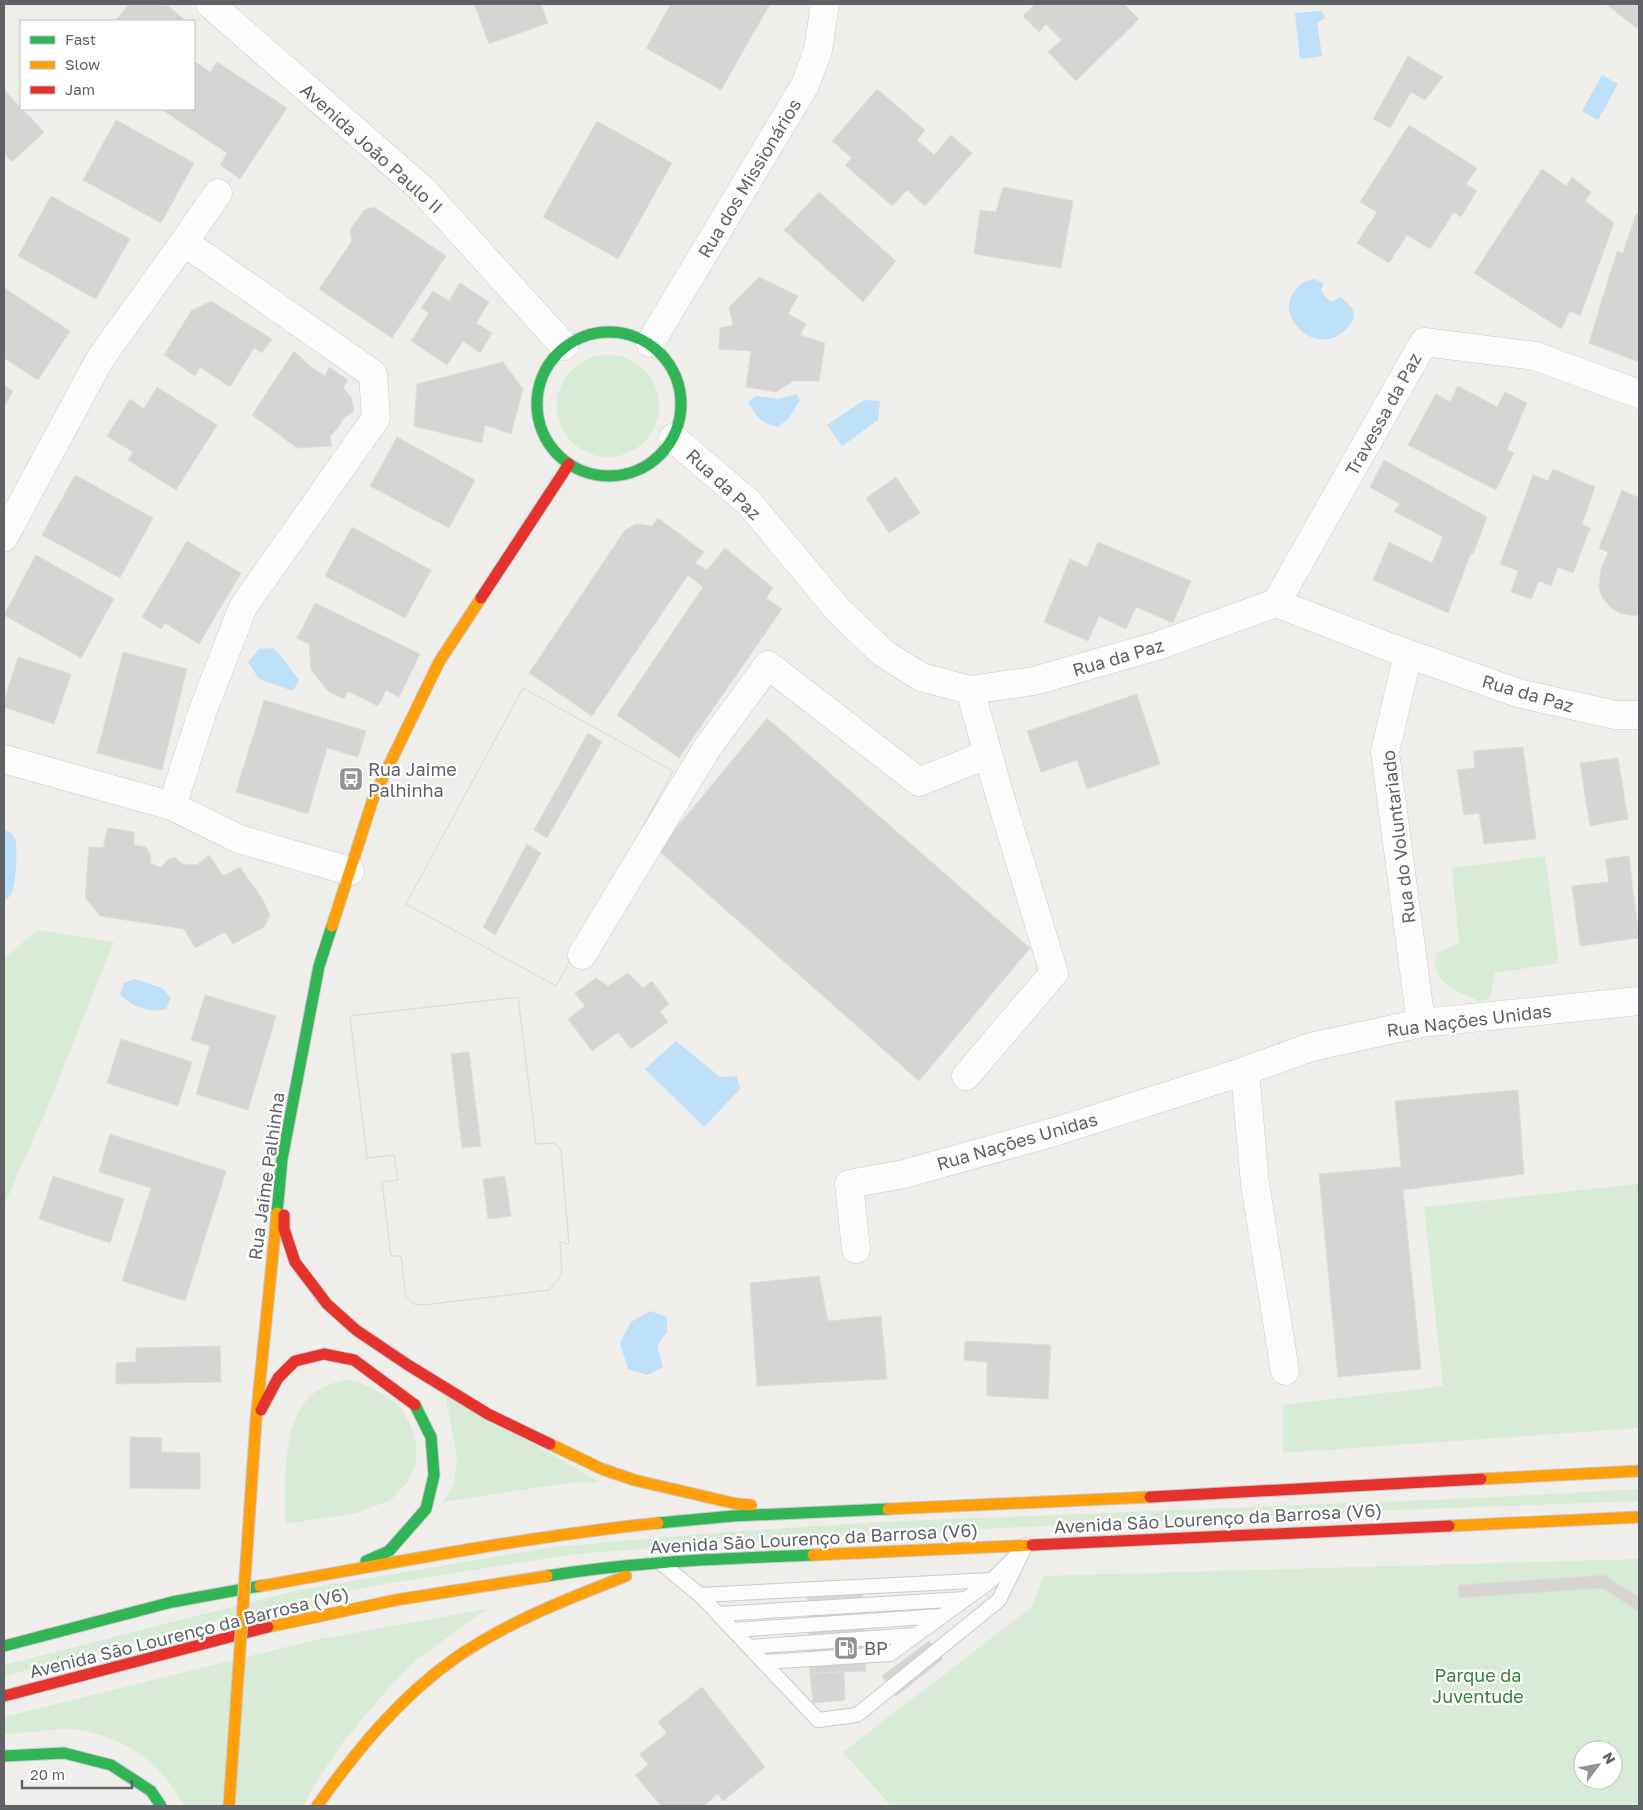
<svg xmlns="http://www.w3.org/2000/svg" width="1643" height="1810" font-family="'Golos Text',sans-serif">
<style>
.green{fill:#d8ebd6;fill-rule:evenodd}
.water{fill:#bfe0f9}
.building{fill:#d6d5d3;stroke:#deddd9;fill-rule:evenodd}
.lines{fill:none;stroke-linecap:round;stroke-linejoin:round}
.lane-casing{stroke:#cbcccc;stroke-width:16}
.street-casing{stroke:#cbcccc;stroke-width:29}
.fast-casing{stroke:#cacacb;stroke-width:13}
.slow-casing{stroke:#cacacb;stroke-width:13}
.jam-casing{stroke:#cacacb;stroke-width:13}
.lane{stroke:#fdfcfc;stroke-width:14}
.street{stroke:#fdfcfc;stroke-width:28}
.fast{stroke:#30b455;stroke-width:11}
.slow{stroke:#ff9f0a;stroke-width:11}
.jam{stroke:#e5322d;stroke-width:11}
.slow-bridge-casing{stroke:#cacacb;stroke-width:13;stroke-linecap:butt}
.slow-bridge{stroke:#ff9f0a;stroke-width:11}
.labels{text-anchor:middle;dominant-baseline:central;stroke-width:4.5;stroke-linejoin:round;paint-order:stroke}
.street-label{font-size:18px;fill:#5f6368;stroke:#fff}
.poi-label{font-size:18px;fill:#5f6368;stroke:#fff;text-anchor:start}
.park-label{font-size:18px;fill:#348238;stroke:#fff}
</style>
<rect width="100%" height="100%" fill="#efeeea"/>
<path class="green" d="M557 406a51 51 0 1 1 102 0a51 51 0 1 1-102 0Z
M 1545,856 L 1559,963 L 1495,973 L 1490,999 L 1479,1001 L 1452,989 L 1439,977 L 1435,963 L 1437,953 L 1459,943 L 1452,868 Z
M 37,930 L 114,942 L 48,1106 L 4,1205 L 4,959 Z
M 1639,1184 L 1639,1428 L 1283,1453 L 1283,1405 L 1443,1386 L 1424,1207 Z
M 344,1380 L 359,1382 L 385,1395 L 401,1408 L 411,1426 L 416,1444 L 416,1465 L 408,1481 L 391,1500 L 356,1513 L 285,1524 C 286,1484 280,1419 315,1392 C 324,1386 334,1383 344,1380 Z
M 445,1394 L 600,1482 L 568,1483 L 443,1502 L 454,1484 L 457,1456 Z
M 1639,1489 L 1639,1501 L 1396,1510 L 786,1538 L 575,1554 L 390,1583 L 288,1602 L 4,1676 L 4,1665 L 299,1590 L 553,1547 L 714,1533 L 879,1522 L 1477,1498 Z
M 1639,1559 L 1639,1806 L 891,1806 L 843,1752 L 1032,1607 L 1044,1576 ZM 1583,1750 L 1613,1750 L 1613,1780 L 1583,1780 Z
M 487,1609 L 416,1660 L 386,1691 L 344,1741 L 316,1782 L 304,1806 L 184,1806 C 161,1761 123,1736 73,1729 C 65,1728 57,1730 50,1730 C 34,1732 19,1733 4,1734 L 4,1717 L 315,1640 Z"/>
<path class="water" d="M 1322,11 L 1325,18 L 1317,23 L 1322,56 L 1300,59 L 1295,13 Z
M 1602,75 L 1618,84 L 1598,120 L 1582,111 Z
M 1315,279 L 1324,284 L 1321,289 L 1325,297 L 1332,302 L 1341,297 C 1347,302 1354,308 1354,316 C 1354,320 1351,323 1349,326 C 1333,346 1307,343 1294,322 C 1289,315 1287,305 1291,297 C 1297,286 1302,281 1315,279 Z
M 796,394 L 800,400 L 788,419 L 778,427 C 760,423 757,417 748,402 L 756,396 L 779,399 Z
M 864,400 L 880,401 L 878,420 L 842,446 L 827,425 Z
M 273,648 C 284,657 290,669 299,680 L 293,691 L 259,679 L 248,662 L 259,649 Z
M 4,829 C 9,831 13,834 15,839 C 18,848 16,884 12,892 C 10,896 8,898 4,901 Z
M 135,979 L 162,988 L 171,998 L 166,1009 C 150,1014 131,1006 120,994 L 124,983 Z
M 676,1041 L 720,1077 L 737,1076 L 740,1089 L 704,1127 L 645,1069 Z
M 650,1311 L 667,1317 L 667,1332 L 657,1346 L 663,1367 L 647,1375 L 628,1369 L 620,1343 L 631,1322 Z"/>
<path class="building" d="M 129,4 L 166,4 L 186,21 L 115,21 Z
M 474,4 L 541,4 L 548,23 L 489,44 Z
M 671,4 L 770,4 L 721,90 L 646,48 Z
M 1035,4 L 1124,4 L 1139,19 L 1076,81 L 1048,52 L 1062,40 L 1046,24 L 1039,32 L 1023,16 Z
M 1606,4 L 1639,4 L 1639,30 Z
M 1408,56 L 1443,77 L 1425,100 L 1411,92 L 1390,128 L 1373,119 Z
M 196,62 L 210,72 L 217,62 L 287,108 L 240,179 L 220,165 L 227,153 L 161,109 L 194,109 L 194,64 Z
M 877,89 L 925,130 L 917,140 L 934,155 L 951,135 L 972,153 L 925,206 L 907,190 L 892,206 L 845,165 L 852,158 L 832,141 Z
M 4,90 L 44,132 L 12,162 L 4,153 Z
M 116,120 L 194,163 L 161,223 L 83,180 Z
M 597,121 L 672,163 L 618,259 L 543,217 Z
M 1409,125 L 1477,168 L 1466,184 L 1477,191 L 1461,217 L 1454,212 L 1430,249 L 1407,235 L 1389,263 L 1357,243 L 1377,212 L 1360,202 Z
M 1542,169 L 1566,186 L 1572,177 L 1591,192 L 1585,201 L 1614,223 L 1580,316 L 1570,311 L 1561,329 L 1474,273 Z
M 1003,187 L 1073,201 L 1061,268 L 974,254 L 980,210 L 996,212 Z
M 819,192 L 896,261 L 863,302 L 784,230 Z
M 51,196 L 130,239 L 96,299 L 18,256 Z
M 374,207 L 446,256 L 392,338 L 319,289 L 352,241 L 350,230 L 364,210 Z
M 1636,214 L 1639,215 L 1639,362 L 1589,343 L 1617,251 L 1623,253 Z
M 759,277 L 798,296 L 788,314 L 806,324 L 800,335 L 825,343 L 819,381 L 793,381 L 776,392 L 746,387 L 751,351 L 719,349 L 720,328 L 733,325 L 729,307 Z
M 460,283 L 489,302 L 476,323 L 492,333 L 480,353 L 463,341 L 447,365 L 411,341 L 429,313 L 421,308 L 433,291 L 449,301 Z
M 4,288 L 70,331 L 38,380 L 4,358 Z
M 211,301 L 272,339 L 262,353 L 254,348 L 230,387 L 200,367 L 195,376 L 164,355 L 191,311 Z
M 294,351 L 310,366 L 325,376 L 329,367 L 348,380 L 343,388 L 351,397 L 354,411 L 344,418 L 337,429 L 330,436 L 332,446 L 297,448 L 252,415 Z
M 503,362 L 523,389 L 511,434 L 485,425 L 482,443 L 414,426 L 417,384 Z
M 4,386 L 13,391 L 4,407 Z
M 1458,386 L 1497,407 L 1505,392 L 1527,403 L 1507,450 L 1514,453 L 1496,490 L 1408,445 L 1436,394 L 1450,402 Z
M 157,387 L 217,425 L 176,490 L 128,460 L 133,452 L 107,436 L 130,399 L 144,409 Z
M 397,437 L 475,480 L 449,528 L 370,486 Z
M 1384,460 L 1487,517 L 1473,554 L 1471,553 L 1448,613 L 1373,580 L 1389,542 L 1432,563 L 1443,537 L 1394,511 L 1400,504 L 1370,487 Z
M 1553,469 L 1595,487 L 1582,524 L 1590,528 L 1573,573 L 1558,567 L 1551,586 L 1539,581 L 1531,599 L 1511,592 L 1518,571 L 1500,564 L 1533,475 L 1548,481 Z
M 75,475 L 153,518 L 120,578 L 42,535 Z
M 896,477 L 920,513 L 889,533 L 866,498 Z
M 1622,490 L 1639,498 L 1639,614 L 1635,616 L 1620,613 L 1610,607 L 1602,597 L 1599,587 L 1601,569 L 1608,552 L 1599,548 Z
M 658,518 L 704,552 L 695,563 L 707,570 L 725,548 L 773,588 L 766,598 L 782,609 L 679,758 L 617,715 L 703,587 L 688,575 L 592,716 L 529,673 L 625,530 L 636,524 L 652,526 Z
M 352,527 L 431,570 L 405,618 L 325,576 Z
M 187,541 L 241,573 L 199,644 L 165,623 L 161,629 L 142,617 Z
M 1098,542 L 1191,581 L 1173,623 L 1136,607 L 1126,629 L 1099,616 L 1088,641 L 1044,622 L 1070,559 L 1087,567 Z
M 36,555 L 114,599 L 81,658 L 4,615 Z
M 315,603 L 420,654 L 399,697 L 386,690 L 378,706 L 348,691 L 344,699 L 328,691 L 311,670 L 309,644 L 297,638 Z
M 123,652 L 187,669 L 162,770 L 97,753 Z
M 18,657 L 71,674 L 54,724 L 4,707 L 4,701 Z
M 523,688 L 673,771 L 556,986 L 406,904 ZM 588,733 L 602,742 L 547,838 L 534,830 ZM 527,844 L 541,853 L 495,935 L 483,927 Z
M 523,688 L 673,771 L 556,986 L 406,904 Z
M 1137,694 L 1160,764 L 1087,789 L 1077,760 L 1041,772 L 1027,731 Z
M 264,700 L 366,731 L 358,757 L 327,748 L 308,814 L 236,792 Z
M 767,718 L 1030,948 L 919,1081 L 658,850 Z
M 1523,747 L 1536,839 L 1484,844 L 1479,813 L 1464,815 L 1457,770 L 1475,768 L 1473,751 Z
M 1618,758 L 1628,819 L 1590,826 L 1580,763 Z
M 108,828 L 134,832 L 134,845 L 146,847 L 151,857 L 150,863 L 161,868 L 167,860 L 175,857 L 182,864 L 197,865 L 209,855 L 223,876 L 240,867 L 263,900 L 270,915 L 264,927 L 233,944 L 225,932 L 195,948 L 184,929 L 100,916 L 85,897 L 89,847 L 103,848 Z
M 1629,856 L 1639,938 L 1580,946 L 1572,886 L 1609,882 L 1605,859 Z
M 628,973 L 643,988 L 652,981 L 669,1004 L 660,1011 L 668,1022 L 631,1049 L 618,1032 L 592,1051 L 568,1019 L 585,1006 L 575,993 L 596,978 L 608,986 Z
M 205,995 L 276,1016 L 248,1110 L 196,1094 L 210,1046 L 191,1040 Z
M 518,997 L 536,1144 L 554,1143 L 561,1150 L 569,1244 L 560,1242 L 562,1275 L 549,1290 L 424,1305 L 414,1304 L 406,1297 L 401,1256 L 391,1256 L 382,1182 L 398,1180 L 394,1155 L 367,1158 L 350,1016 ZM 469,1052 L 481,1146 L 462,1148 L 451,1054 ZM 505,1176 L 511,1216 L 488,1219 L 483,1179 Z
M 518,997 L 536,1144 L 554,1143 L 561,1150 L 569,1244 L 560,1242 L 562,1275 L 549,1290 L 424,1305 L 414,1304 L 406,1297 L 401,1256 L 391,1256 L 382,1182 L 398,1180 L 394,1155 L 367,1158 L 350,1016 Z
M 121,1039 L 192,1062 L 178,1106 L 107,1083 Z
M 1518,1090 L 1524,1174 L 1403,1190 L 1421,1369 L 1338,1377 L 1319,1174 L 1401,1167 L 1395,1101 Z
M 110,1134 L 226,1171 L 185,1301 L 122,1281 L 151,1188 L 99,1172 Z
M 53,1176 L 124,1199 L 110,1243 L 39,1219 Z
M 819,1276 L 828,1321 L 881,1316 L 887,1379 L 757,1386 L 750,1283 Z
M 965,1341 L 1051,1345 L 1048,1399 L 987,1396 L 987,1362 L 964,1360 Z
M 220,1346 L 221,1382 L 116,1384 L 116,1363 L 136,1362 L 136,1348 Z
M 130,1437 L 162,1438 L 161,1452 L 200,1453 L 200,1489 L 130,1488 Z
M 1604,1575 L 1639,1597 L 1639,1612 L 1603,1588 L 1459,1598 L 1458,1585 Z
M 862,1580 L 866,1671 L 810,1673 L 807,1582 Z
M 929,1641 L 943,1659 L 896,1696 L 882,1676 Z
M 844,1672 L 845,1700 L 813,1703 L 810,1673 Z
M 702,1687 L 765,1767 L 723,1801 L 718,1794 L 703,1806 L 661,1806 L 635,1775 L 648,1765 L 640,1754 L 667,1733 L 658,1722 Z"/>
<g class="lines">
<defs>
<path id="lane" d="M 662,1564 L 700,1595 L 992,1580 L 1018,1554
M 700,1595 L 818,1720 L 857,1715 L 999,1600 L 1026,1545
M 718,1614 L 964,1599
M 733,1630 L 942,1616
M 749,1647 L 915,1635
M 763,1662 L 890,1654 L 992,1580"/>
<path id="street" d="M 210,4 L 422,189 L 564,346
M 184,242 L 218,193
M 650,343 L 805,85 L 818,50 L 825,4
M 673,438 L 749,503 L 839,611 L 883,653 L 921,677 L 970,690 L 1034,681 L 1157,646 L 1276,603 L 1392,648 L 1518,693 L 1615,715 L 1639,715
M 4,537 L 100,359 L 184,242 L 373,374 L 376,418 L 243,607 L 203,710 L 172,806
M 1276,603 L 1424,342 L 1535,356 L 1639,394
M 1408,654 L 1385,752 L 1421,1023
M 4,759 L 172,806 L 239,839 L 350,871
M 582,955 L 707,748 L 768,665 L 919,782 L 988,754
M 1245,1071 L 1255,1184 L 1285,1371
M 966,1076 L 1054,973 L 999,793 L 970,690
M 856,1249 L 849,1184 L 904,1174 L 1054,1132 L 1236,1074 L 1311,1047 L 1421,1023 L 1639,1001"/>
<path id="fast" d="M537 404a72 72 0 1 1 144 0a72 72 0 1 1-144 0Z
M 277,1213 L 282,1159 L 319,966 L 332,926
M 658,1523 L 733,1516 L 888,1509
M 366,1561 L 389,1551 L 426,1509 L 434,1475 L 431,1437 L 415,1405
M 547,1576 C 635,1561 725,1559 813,1555
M 4,1646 L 172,1602 L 260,1586
M 4,1756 L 64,1753 L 111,1765 L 151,1791 L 161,1806"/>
<path id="slow" d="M 332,926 L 374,796 L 439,662 L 481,598
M 256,1420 L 277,1213
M 550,1444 L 602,1469 L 634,1480 L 737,1504 L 751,1505
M 1481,1479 L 1639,1471
M 888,1509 L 1150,1497
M 1449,1526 L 1639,1517
M 813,1555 L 1032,1545
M 260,1586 C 392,1563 524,1537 658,1523
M 268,1627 L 396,1600 L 547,1576
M 317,1806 C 356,1751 399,1698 454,1659 C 507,1622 567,1599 626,1576"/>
<path id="jam" d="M 481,598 L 569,464
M 284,1215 L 284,1229 L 295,1262 L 327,1304 L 356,1330 L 408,1365 L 488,1414 L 550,1444
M 261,1410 L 278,1378 L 295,1361 L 324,1354 L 354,1360 L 415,1405
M 1150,1497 L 1481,1479
M 1032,1545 L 1449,1526
M 4,1696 L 268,1627"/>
</defs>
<use href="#lane" class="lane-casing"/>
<use href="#street" class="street-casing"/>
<use href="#fast" class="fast-casing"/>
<use href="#slow" class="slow-casing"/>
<use href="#jam" class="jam-casing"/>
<use href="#lane" class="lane"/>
<use href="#street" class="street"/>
<use href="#fast" class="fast"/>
<use href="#slow" class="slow"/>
<use href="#jam" class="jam"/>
<defs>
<path id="slow-bridge" d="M 229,1806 L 256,1420"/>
</defs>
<use href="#slow-bridge" class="slow-bridge-casing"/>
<use href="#slow-bridge" class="slow-bridge"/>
</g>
<defs>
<symbol id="bus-square" viewBox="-11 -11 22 22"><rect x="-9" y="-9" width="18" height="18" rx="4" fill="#919496" stroke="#fff"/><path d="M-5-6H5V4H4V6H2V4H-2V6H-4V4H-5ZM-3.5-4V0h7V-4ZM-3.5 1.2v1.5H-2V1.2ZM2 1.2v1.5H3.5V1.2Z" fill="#fff"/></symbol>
<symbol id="fuel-square" viewBox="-11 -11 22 22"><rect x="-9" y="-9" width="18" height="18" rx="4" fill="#919496" stroke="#fff"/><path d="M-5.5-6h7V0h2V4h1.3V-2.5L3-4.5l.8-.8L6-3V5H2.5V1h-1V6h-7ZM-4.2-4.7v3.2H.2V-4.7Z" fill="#fff"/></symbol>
</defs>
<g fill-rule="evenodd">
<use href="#bus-square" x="337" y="765" width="28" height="28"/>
<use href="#fuel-square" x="832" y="1634" width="28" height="28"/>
</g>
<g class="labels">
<g class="street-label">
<text transform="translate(372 148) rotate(42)">Avenida João Paulo II</text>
<text transform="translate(749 178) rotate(-59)">Rua dos Missionários</text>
<text transform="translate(1383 414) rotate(-61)">Travessa da Paz</text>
<text transform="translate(724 484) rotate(43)">Rua da Paz</text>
<text transform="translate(1118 657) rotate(-16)">Rua da Paz</text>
<text transform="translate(1528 693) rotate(16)">Rua da Paz</text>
<text transform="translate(1398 837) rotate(-97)">Rua do Voluntariado</text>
<text transform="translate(1469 1020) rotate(-7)">Rua Nações Unidas</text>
<text transform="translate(1017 1141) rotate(-16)">Rua Nações Unidas</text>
<text transform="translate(266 1176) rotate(-82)">Rua Jaime Palhinha</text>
<text transform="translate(1218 1518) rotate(-3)">Avenida São Lourenço da Barrosa (V6)</text>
<text transform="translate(814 1538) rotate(-3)">Avenida São Lourenço da Barrosa (V6)</text>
<text transform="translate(189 1632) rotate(-14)">Avenida São Lourenço da Barrosa (V6)</text>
</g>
<g class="poi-label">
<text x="368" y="769">Rua Jaime<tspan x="368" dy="21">Palhinha</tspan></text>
<text x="864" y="1648">BP</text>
</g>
<g class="park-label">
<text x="1478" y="1675">Parque da<tspan x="1478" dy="21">Juventude</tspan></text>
</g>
</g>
<rect width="1643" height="1810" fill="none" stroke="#5f6368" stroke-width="10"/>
<rect x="20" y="20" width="175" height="90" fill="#ffffff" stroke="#bfc1c3"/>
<rect x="30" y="36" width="25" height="8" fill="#30b455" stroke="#bfc1c3"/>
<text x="65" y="45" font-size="15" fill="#5f6368">Fast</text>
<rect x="30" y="61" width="25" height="8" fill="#ff9f0a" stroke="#bfc1c3"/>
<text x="65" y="70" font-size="15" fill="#5f6368">Slow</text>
<rect x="30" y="86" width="25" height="8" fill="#e5322d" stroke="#bfc1c3"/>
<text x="65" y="95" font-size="15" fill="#5f6368">Jam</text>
<g transform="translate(1598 1765) rotate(58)"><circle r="24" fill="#ffffff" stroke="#bfc1c3"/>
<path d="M0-4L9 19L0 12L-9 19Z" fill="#919496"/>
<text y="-8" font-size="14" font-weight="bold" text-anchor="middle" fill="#5f6368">N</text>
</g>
<path d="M22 1780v8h110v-8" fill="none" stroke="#5f6368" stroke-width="2.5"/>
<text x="30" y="1780" font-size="15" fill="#5f6368" stroke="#ffffff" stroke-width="4" paint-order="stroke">20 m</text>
</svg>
